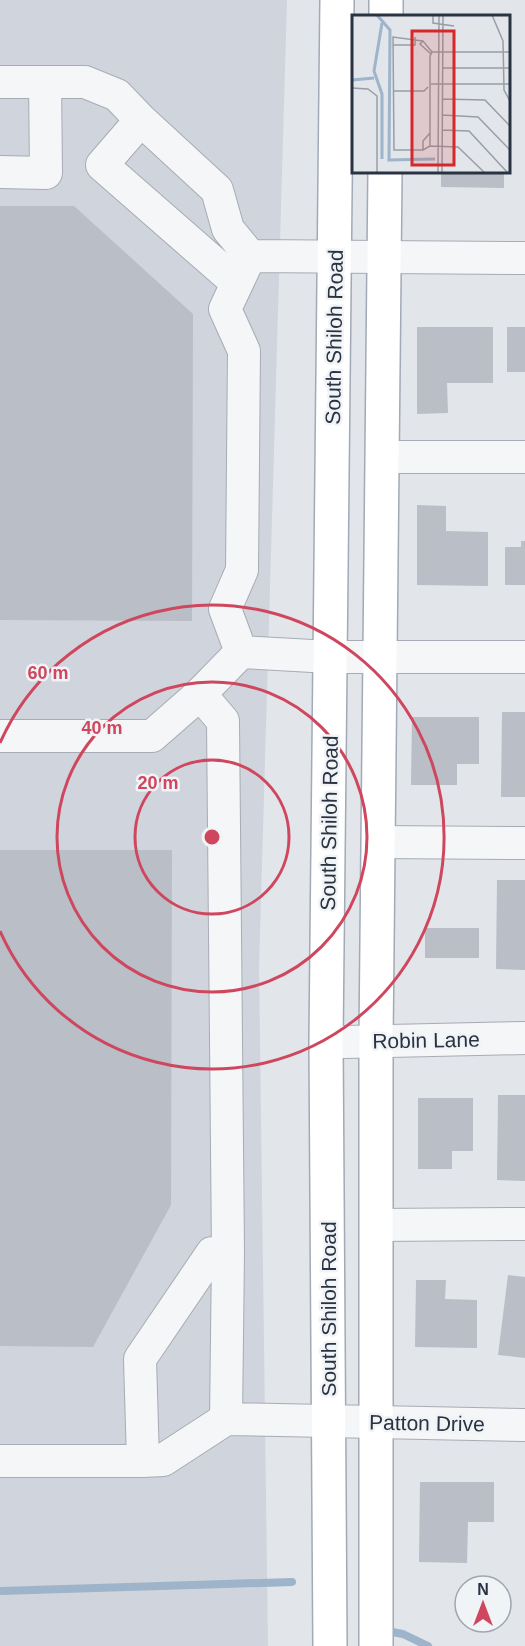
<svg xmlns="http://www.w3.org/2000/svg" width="525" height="1646" font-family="Arial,sans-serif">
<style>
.built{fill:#d0d4dc}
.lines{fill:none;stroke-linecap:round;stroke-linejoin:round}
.stream{stroke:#9db4ca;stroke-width:8}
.building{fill:#b9bec7}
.minor-casing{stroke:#a7acb4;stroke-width:34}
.major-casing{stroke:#a1aab6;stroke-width:36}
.minor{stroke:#f4f6f8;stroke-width:32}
.major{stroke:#fff;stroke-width:33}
.ring{fill:none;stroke:#cf475e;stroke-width:3}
.labels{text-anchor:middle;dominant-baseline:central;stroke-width:5;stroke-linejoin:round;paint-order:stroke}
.street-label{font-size:21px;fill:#2a3342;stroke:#f1f4f7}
.inset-river{fill:none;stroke:#9db4ca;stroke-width:3}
.inset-road{fill:none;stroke:#989ea7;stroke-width:1.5}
.view{fill:#d62828;fill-opacity:0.15;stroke:#d62828;stroke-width:3}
.inset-edge{fill:none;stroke:#2a3342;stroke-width:3}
.centre{fill:#cf475e;stroke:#f1f4f7;stroke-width:3}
.ring-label{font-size:18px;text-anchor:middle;font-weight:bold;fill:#cf475e;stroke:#f1f4f7;stroke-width:5;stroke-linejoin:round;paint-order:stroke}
</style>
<rect width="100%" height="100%" fill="#e2e5ea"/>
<path class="built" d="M 0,0 L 287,0 L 259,968 L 268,1646 L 0,1646 Z"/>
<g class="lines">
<path class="stream" d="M 0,1591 L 292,1582
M 392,1632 L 403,1634 L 428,1646"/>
</g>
<path class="building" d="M 441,171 L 504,171 L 504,188 L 441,187 Z
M 0,206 L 74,206 L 193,314 L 192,621 L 0,620 Z
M 417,327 L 493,327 L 493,383 L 447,383 L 448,413 L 417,414 Z
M 507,327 L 525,327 L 525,372 L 507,372 Z
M 417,505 L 446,506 L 446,531 L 488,532 L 488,586 L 417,585 Z
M 521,541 L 525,541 L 525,585 L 505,585 L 505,547 L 521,547 Z
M 502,712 L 525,712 L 525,797 L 501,797 Z
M 412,717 L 479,717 L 479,764 L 457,764 L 457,785 L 411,785 Z
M 0,850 L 172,850 L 171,1205 L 93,1347 L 0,1346 Z
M 497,880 L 525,880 L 525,970 L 496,969 Z
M 425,928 L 479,928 L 479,958 L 425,958 Z
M 498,1095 L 525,1095 L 525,1181 L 497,1180 Z
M 418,1098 L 473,1098 L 473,1151 L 452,1151 L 452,1169 L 418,1169 Z
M 508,1275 L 525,1277 L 525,1358 L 498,1355 Z
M 416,1280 L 446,1280 L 445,1299 L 477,1300 L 477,1348 L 415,1347 Z
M 420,1482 L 494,1482 L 494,1522 L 468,1522 L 467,1563 L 419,1562 Z"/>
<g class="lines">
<defs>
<path id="minor" d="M 0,82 L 85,82 L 117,95 L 141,120
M 0,172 L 46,173 L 45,82
M 525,258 L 250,256 L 225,309 L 244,351 L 242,570 L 225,609 L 241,652 L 200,694 L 223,721 L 228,1253 L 226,1419 L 525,1425
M 237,283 L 102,165 L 141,120 L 217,190 L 228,229 L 250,256
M 382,457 L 525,457
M 241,652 L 330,657 L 525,657
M 0,736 L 152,736 L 200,694
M 378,842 L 525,843
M 326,1041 L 345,1042 L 525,1038
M 376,1225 L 525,1224
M 226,1419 L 163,1460 L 143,1461 L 140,1359 L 212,1253 L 228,1253
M 0,1461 L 143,1461"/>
<path id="major" d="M 386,16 L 386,0
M 330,1646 L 326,1041 L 337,0
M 376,1646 L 376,1040 L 385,171"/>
</defs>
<use href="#minor" class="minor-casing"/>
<use href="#major" class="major-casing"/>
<use href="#minor" class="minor"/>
<use href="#major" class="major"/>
</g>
<g class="ring">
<circle cx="212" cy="837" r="77"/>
<circle cx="212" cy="837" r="155"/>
<path d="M0 743A232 232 0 1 1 0 931"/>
</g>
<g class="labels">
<g class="street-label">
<text transform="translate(334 337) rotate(-89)">South Shiloh Road</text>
<text transform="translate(329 823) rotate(-89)">South Shiloh Road</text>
<text transform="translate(426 1040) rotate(-1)">Robin Lane</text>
<text transform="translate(328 1309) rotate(-90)">South Shiloh Road</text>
<text transform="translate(427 1423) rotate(1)">Patton Drive</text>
</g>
</g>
<g transform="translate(352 15)">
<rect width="158" height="158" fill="#e2e5ea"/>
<path class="inset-river" d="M 25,0 L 38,15 L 37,145 L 83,144M 0,65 L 22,63M 30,144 L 30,79 L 22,56 L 30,8"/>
<path class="inset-road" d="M 81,0 L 81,8 L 102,11M 140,0 L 151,26 L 152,75 L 158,86M 71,26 L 41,22 L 42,135 L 71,135M 41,30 L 63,30 L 63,22M 79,39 L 68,29 L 71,26 L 80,37M 91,53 L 158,53M 79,69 L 158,69M 0,73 L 16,74 L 25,81 L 25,157M 41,76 L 72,76 L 76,72M 90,84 L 133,85 L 158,111M 90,100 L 126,102 L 158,135M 90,115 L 117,116 L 155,157M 78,131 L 71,135 L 71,126 L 78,118M 86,157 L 87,0M 90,157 L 91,0M 132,157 L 106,132 L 78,131 L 78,41 L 80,37 L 158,37"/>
<path class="view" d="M 60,16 L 102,16 L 102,150 L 60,150 Z"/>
<rect width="158" height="158" class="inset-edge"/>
</g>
<circle cx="212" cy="837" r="9" class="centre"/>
<g class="ring-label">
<text x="48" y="679">60 m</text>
<text x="102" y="734">40 m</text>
<text x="158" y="789">20 m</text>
</g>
<g transform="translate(483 1604)"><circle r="28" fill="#f1f4f7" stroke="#a1a7af" stroke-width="1.5"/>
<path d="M0-4.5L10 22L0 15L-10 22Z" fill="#cf475e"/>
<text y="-9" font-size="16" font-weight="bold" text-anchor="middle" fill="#2a3342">N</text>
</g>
</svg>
